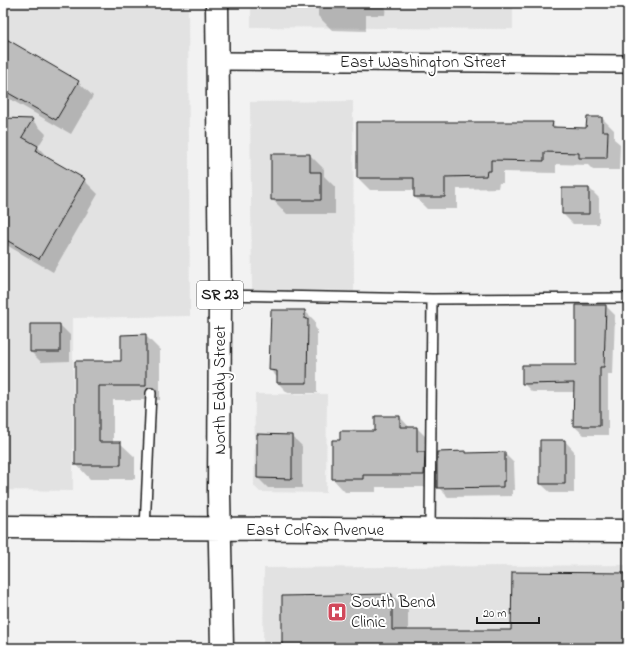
<svg xmlns="http://www.w3.org/2000/svg" width="631" height="651" font-family="'Indie Flower',sans-serif">
<style>
.built{fill:#e2e2e2}
.shadow{fill:#0003}
.building{fill:#bdbdbd;stroke:#1c1c1c}
.lines{fill:none;stroke-linecap:round;stroke-linejoin:round}
.lane-casing{stroke:#1c1c1c;stroke-width:12}
.street-casing{stroke:#1c1c1c;stroke-width:20}
.primary-casing{stroke:#1c1c1c;stroke-width:25}
.lane{stroke:#fff;stroke-width:9}
.street{stroke:#fff;stroke-width:17}
.primary{stroke:#fff;stroke-width:22}
.labels{text-anchor:middle;dominant-baseline:central;stroke-width:4;stroke-linejoin:round;paint-order:stroke}
.shield{fill:#fff;stroke:#606060;stroke-width:1}
.shield-label{font-size:16px;font-weight:bold;fill:#1c1c1c}
.street-label{font-size:17px;fill:#1c1c1c;stroke:#fff}
.poi-label{font-size:17px;fill:#1c1c1c;stroke:#fff;text-anchor:start}
</style>
<rect width="100%" height="100%" fill="#f2f2f2"/>
<filter id="ink" filterUnits="userSpaceOnUse"><feTurbulence type="fractalNoise" baseFrequency=".025" numOctaves="2"/><feDisplacementMap in="SourceGraphic" scale="8" xChannelSelector="R" yChannelSelector="G"/><feConvolveMatrix kernelMatrix="1 2 1 2 8 2 1 2 1" color-interpolation-filters="sRGB"/></filter>
<g filter="url(#ink)">
<path class="built" d="M 3,3 L 188,3 L 190,316 L 73,318 L 73,491 L 3,490 Z
M 251,3 L 513,3 L 513,29 L 251,27 Z
M 353,101 L 354,291 L 252,290 L 250,102 Z
M 255,394 L 327,394 L 326,493 L 260,492 L 254,486 Z
M 628,565 L 628,648 L 263,648 L 264,568 Z"/>
<path class="shadow" d="M 318,3 L 386,3 L 385,15 L 366,15 L 366,31 L 332,30 L 318,16 Z
M 3,38 L 78,82 L 93,96 L 71,134 L 3,95 Z
M 602,118 L 614,130 L 614,139 L 620,144 L 619,170 L 593,170 L 588,165 L 556,164 L 556,173 L 503,172 L 503,183 L 499,183 L 498,188 L 457,189 L 457,209 L 427,209 L 414,196 L 415,190 L 370,190 L 358,178 L 552,123 L 558,129 L 587,129 Z
M 3,119 L 32,120 L 46,134 L 38,147 L 51,161 L 84,180 L 98,194 L 53,272 L 3,243 Z
M 310,155 L 324,169 L 324,176 L 335,187 L 335,214 L 287,214 L 272,199 Z
M 589,188 L 599,198 L 599,224 L 573,224 L 563,214 L 563,189 Z
M 606,306 L 615,315 L 613,375 L 608,375 L 608,435 L 584,435 L 574,426 L 575,392 L 532,392 L 523,383 L 577,366 Z
M 305,311 L 315,321 L 315,327 L 317,330 L 317,393 L 288,393 L 278,383 L 278,378 L 270,370 Z
M 60,325 L 70,335 L 70,361 L 41,362 L 31,352 Z
M 145,335 L 160,350 L 160,400 L 113,400 L 113,443 L 120,443 L 135,457 L 135,479 L 90,479 L 76,464 L 76,362 L 122,362 Z
M 400,417 L 410,428 L 417,428 L 429,440 L 429,458 L 438,466 L 438,453 L 504,453 L 514,463 L 515,490 L 512,490 L 512,496 L 448,497 L 438,487 L 376,487 L 376,492 L 345,492 L 333,479 L 341,441 L 376,432 Z
M 292,436 L 302,446 L 302,488 L 268,488 L 258,478 Z
M 565,441 L 574,451 L 574,493 L 551,493 L 541,484 Z
M 628,574 L 628,648 L 283,648 L 392,595 L 408,611 L 408,631 L 512,631 Z"/>
<path class="building" d="M 3,37 L 79,81 L 56,120 L 3,90 Z
M 587,117 L 602,117 L 602,131 L 608,131 L 607,158 L 579,158 L 579,153 L 544,152 L 544,161 L 491,160 L 491,171 L 487,171 L 486,176 L 445,177 L 445,197 L 414,197 L 414,178 L 357,178 L 357,122 L 553,122 L 552,127 L 586,128 Z
M 3,118 L 33,119 L 22,137 L 38,146 L 36,151 L 85,179 L 39,259 L 3,238 Z
M 271,154 L 310,154 L 310,172 L 321,172 L 321,200 L 271,200 Z
M 562,188 L 589,188 L 589,214 L 562,214 Z
M 576,305 L 606,305 L 604,367 L 600,367 L 600,426 L 573,426 L 574,383 L 522,384 L 522,365 L 576,365 Z
M 271,310 L 305,310 L 305,319 L 308,319 L 307,383 L 277,383 L 277,371 L 269,370 Z
M 30,324 L 60,324 L 60,352 L 30,352 Z
M 146,334 L 146,386 L 99,386 L 99,442 L 121,442 L 121,465 L 75,465 L 75,361 L 121,361 L 121,335 Z
M 375,416 L 400,416 L 400,427 L 417,427 L 417,452 L 425,452 L 424,475 L 363,475 L 363,479 L 332,479 L 332,440 L 340,440 L 340,431 L 375,431 Z
M 257,434 L 292,435 L 292,479 L 257,478 Z
M 540,440 L 565,440 L 565,484 L 540,484 Z
M 466,451 L 466,453 L 505,452 L 505,481 L 503,481 L 503,487 L 437,488 L 437,452 Z
M 512,572 L 628,573 L 628,648 L 282,648 L 282,596 L 392,594 L 392,630 L 511,630 Z"/>
<g class="lines">
<defs>
<path id="lane" d="M 220,295 L 432,299 L 628,298
M 145,529 L 151,393
M 430,530 L 432,299"/>
<path id="street" d="M 217,61 L 628,64"/>
<path id="primary" d="M 217,3 L 220,295 L 219,493 L 222,648
M 3,527 L 628,531"/>
</defs>
<use href="#lane" class="lane-casing"/>
<use href="#street" class="street-casing"/>
<use href="#primary" class="primary-casing"/>
<use href="#lane" class="lane"/>
<use href="#street" class="street"/>
<use href="#primary" class="primary"/>
</g>
</g>
<defs>
<symbol id="hospital-square" viewBox="-11 -11 22 22"><rect x="-9" y="-9" width="18" height="18" rx="4" fill="#d1495b" stroke="#fff"/><path d="M-5-5h3v3.5h4V-5h3V5h-3V1.5h-4V5h-3Z" fill="#fff"/></symbol>
</defs>
<g fill-rule="evenodd">
<use href="#hospital-square" x="326" y="601" width="22" height="22"/>
</g>
<g class="labels">
<rect class="shield" x="197" y="281" width="46" height="28" rx="3"/>
<g class="shield-label">
<text x="220" y="295">SR 23</text>
</g>
<g class="street-label">
<text x="423" y="62">East Washington Street</text>
<text transform="translate(220 390) rotate(-90)">North Eddy Street</text>
<text x="315" y="530">East Colfax Avenue</text>
</g>
<g class="poi-label">
<text x="351" y="602">South Bend<tspan x="351" dy="20">Clinic</tspan></text>
</g>
</g>
<rect width="631" height="651" fill="none" stroke="#fff" stroke-width="16"/>
<rect x="8" y="8" width="615" height="635" fill="none" stroke="#1c1c1c" stroke-width="1.5" filter="url(#ink)"/>
<path d="M477 617v6h62v-6" fill="none" stroke="#1c1c1c" stroke-width="2"/>
<text x="483" y="617" font-size="12" fill="#1c1c1c" stroke="#ffffff" stroke-width="3" paint-order="stroke">20 m</text>
</svg>
